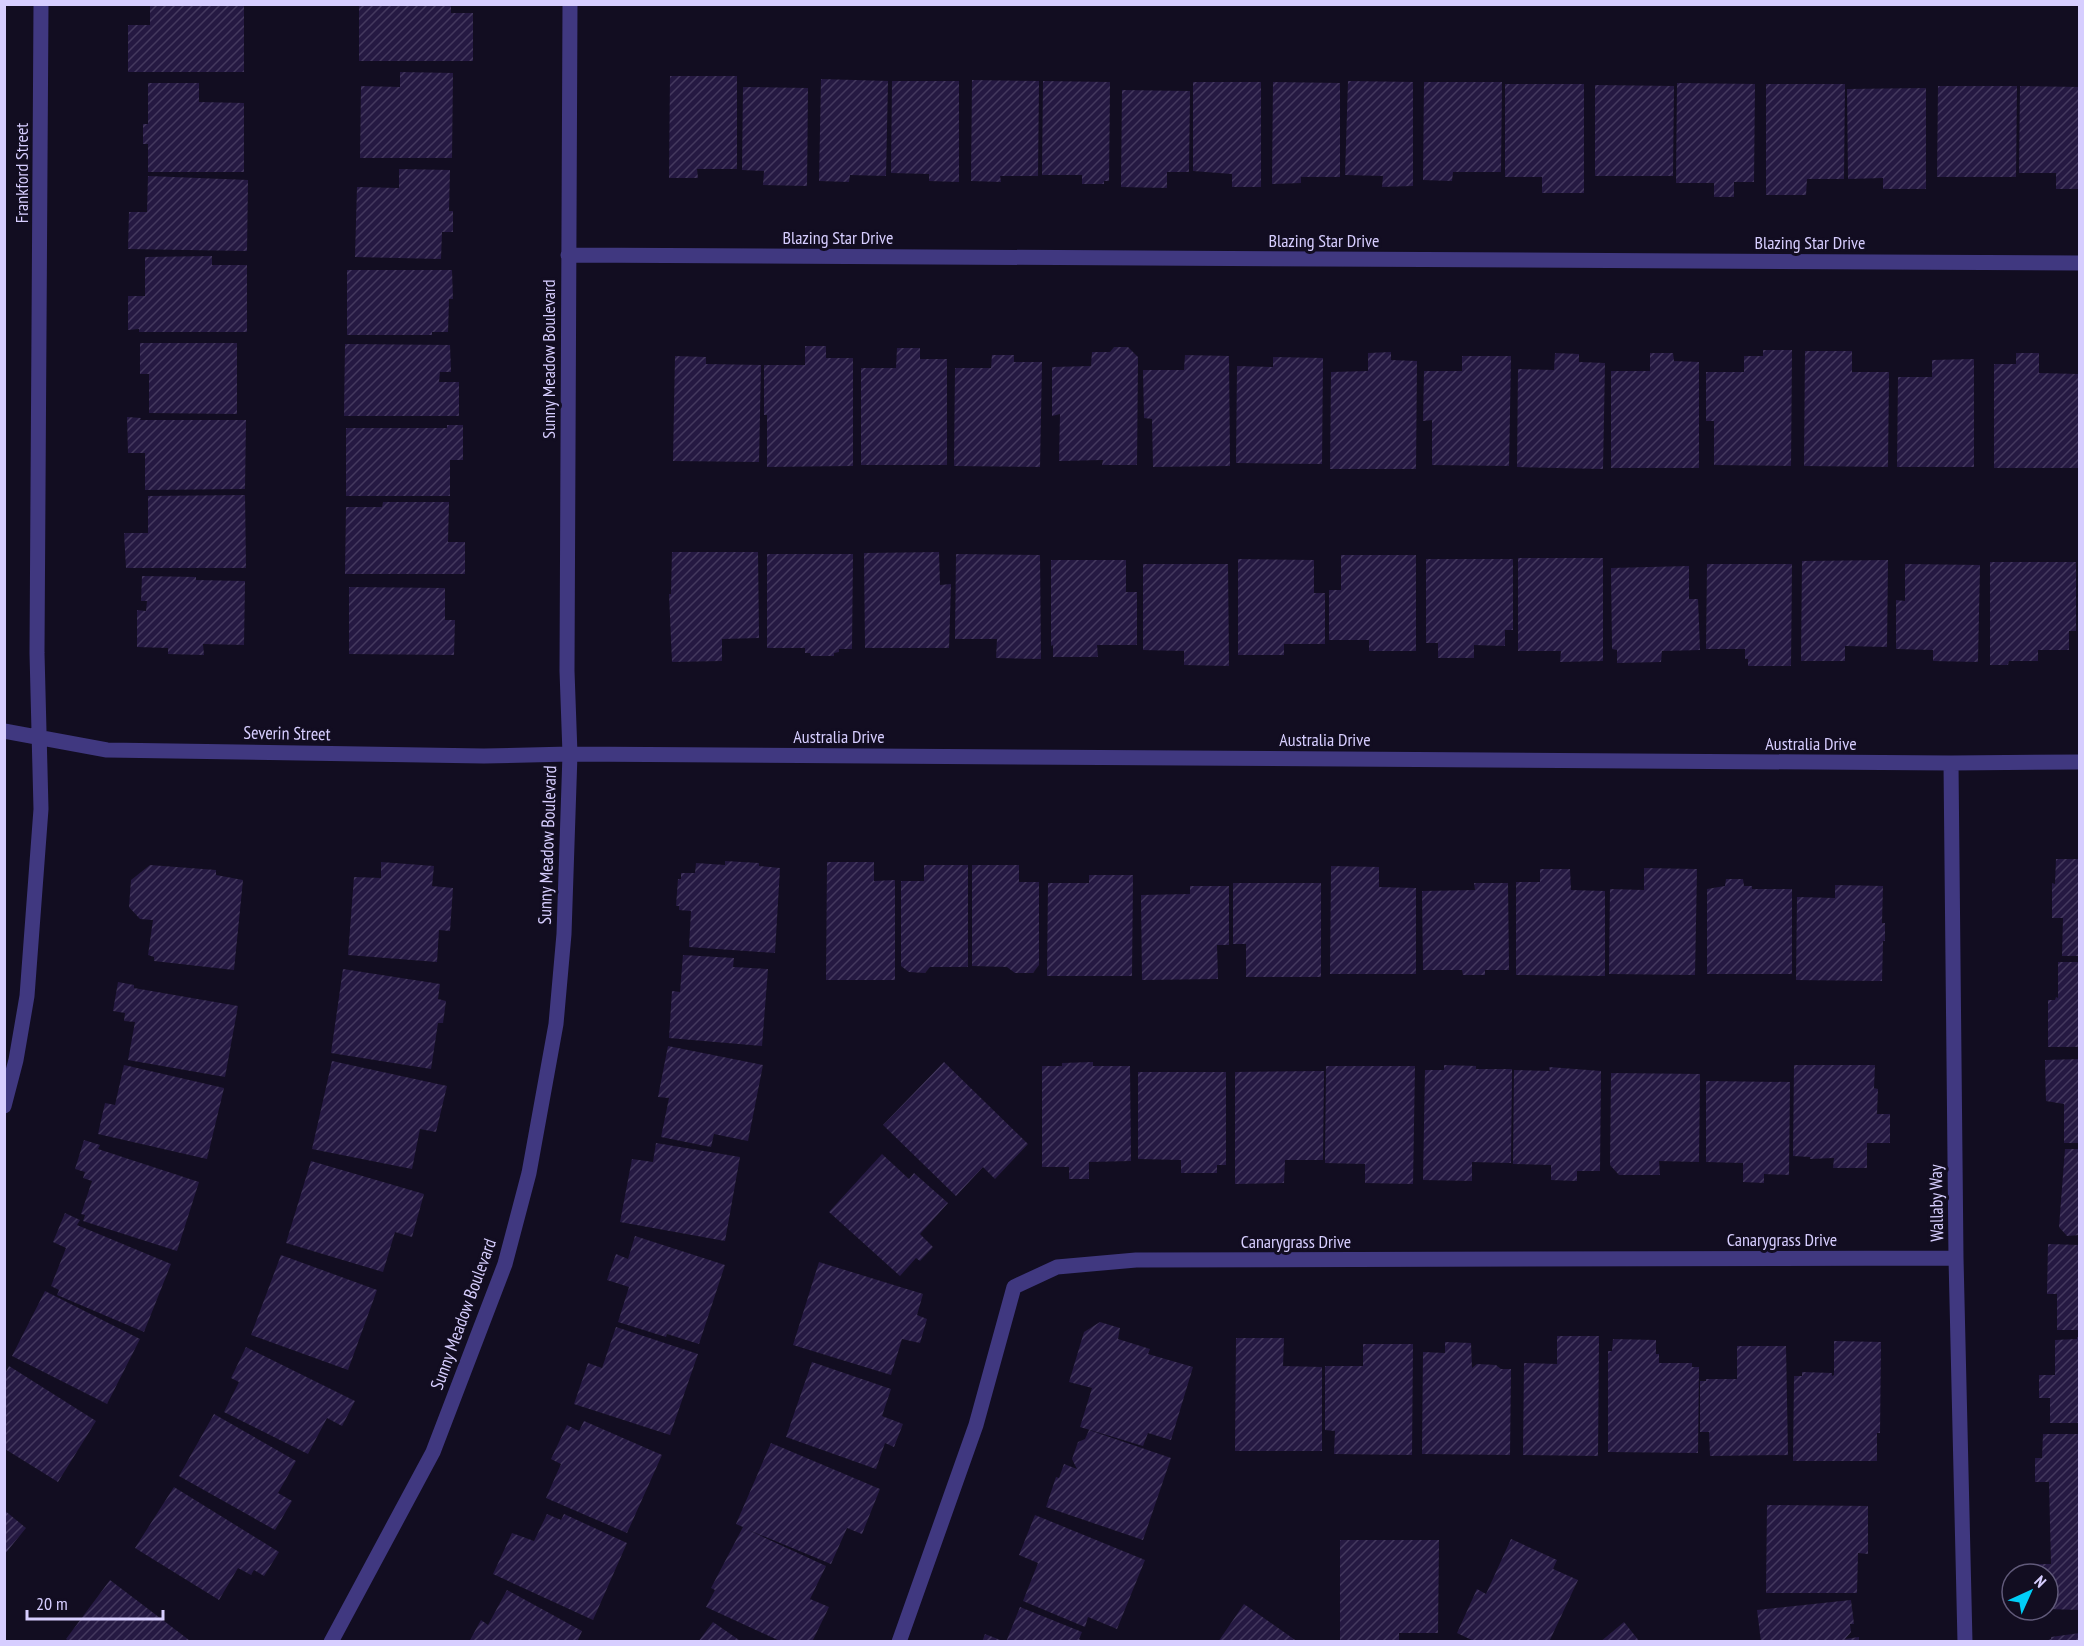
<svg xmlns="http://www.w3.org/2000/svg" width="2084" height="1646" font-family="'PT Sans Narrow',sans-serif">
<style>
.building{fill:url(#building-hatch)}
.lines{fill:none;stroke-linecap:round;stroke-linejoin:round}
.minor{stroke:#403880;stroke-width:15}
.labels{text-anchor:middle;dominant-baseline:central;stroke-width:6;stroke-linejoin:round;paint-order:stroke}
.street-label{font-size:18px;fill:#d7ceff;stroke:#120d21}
</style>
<defs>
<pattern id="building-hatch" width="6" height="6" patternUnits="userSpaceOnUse" patternTransform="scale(1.5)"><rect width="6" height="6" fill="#251942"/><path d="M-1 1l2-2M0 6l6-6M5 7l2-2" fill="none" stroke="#44395e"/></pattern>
</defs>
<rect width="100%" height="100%" fill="#120d21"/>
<path class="building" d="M 150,4 L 244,4 L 244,72 L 128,72 L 128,25 L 150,25 Z
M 359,4 L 451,4 L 451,13 L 473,13 L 473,61 L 359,61 Z
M 400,72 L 453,73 L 452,158 L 360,158 L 361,86 L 400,87 Z
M 670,76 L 737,76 L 737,169 L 697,169 L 698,178 L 669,178 Z
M 821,79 L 888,81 L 886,176 L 850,175 L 849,182 L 819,181 Z
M 972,80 L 1039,81 L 1038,176 L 1000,176 L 1001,182 L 971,181 Z
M 892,81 L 959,81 L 959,182 L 929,181 L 929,174 L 891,173 Z
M 1043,81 L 1110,82 L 1109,181 L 1104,181 L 1104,184 L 1082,184 L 1082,175 L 1042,175 Z
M 1348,81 L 1413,82 L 1413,186 L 1382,187 L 1383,176 L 1345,175 Z
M 1193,82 L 1261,82 L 1261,187 L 1232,187 L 1232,174 L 1193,171 Z
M 1273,82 L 1340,83 L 1340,177 L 1301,177 L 1301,183 L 1272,184 Z
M 1424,82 L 1502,82 L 1501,172 L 1453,172 L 1452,181 L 1423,180 Z
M 148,83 L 199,83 L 199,102 L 244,103 L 244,172 L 148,172 L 148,144 L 143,144 L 143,124 L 148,124 Z
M 1677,83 L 1755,84 L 1754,182 L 1734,182 L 1734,197 L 1714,197 L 1714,183 L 1676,183 Z
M 1505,84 L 1584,84 L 1584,193 L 1542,193 L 1542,177 L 1505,177 Z
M 1766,84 L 1845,84 L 1844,179 L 1807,179 L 1806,195 L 1766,195 Z
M 1595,85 L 1674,86 L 1673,176 L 1595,176 Z
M 1938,86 L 2017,86 L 2016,177 L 1937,177 Z
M 2020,86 L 2080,87 L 2080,189 L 2056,189 L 2056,173 L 2019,173 Z
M 743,87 L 808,88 L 807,186 L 763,185 L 764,171 L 742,170 Z
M 1926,88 L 1926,189 L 1883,189 L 1883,178 L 1848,179 L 1847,89 Z
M 1122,90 L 1190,91 L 1189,172 L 1167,172 L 1167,188 L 1121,187 Z
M 399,169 L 450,170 L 449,211 L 453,211 L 453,232 L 442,232 L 441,259 L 355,257 L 357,187 L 399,188 Z
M 148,176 L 248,180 L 247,251 L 128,249 L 129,212 L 147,212 Z
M 212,256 L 212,265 L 247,265 L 247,332 L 139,332 L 139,329 L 128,330 L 128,296 L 145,296 L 145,257 Z
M 347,270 L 452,270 L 453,299 L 449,299 L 448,332 L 432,332 L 432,335 L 347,335 Z
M 140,343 L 237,343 L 237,414 L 149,413 L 149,374 L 140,374 Z
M 345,344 L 450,345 L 451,372 L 440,372 L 439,382 L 459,382 L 459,416 L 344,416 Z
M 805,346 L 826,346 L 826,358 L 853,358 L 853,466 L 767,467 L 767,415 L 764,415 L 764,365 L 805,365 Z
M 1114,347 L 1128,347 L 1138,357 L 1137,465 L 1102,465 L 1103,460 L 1059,461 L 1060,414 L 1052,416 L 1052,367 L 1091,366 L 1092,352 L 1110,352 Z
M 897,348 L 920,348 L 920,359 L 947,359 L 947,465 L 861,465 L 861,368 L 896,368 Z
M 1763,350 L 1792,350 L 1791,466 L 1714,465 L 1714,421 L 1706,421 L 1706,372 L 1744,372 L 1744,356 L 1763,356 Z
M 1805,351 L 1852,351 L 1852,372 L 1889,372 L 1888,467 L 1804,466 Z
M 1391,352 L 1391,360 L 1417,361 L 1416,469 L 1330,469 L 1331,372 L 1368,371 L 1368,353 Z
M 1555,353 L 1579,354 L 1579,362 L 1605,363 L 1603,469 L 1517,467 L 1518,369 L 1554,370 Z
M 1650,353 L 1673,353 L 1674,361 L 1699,362 L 1699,468 L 1611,468 L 1611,371 L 1650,371 Z
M 2016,353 L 2039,353 L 2039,373 L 2078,374 L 2078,468 L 1994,468 L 1994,364 L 2016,364 Z
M 992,355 L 1014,355 L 1014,362 L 1042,362 L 1040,467 L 954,466 L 955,368 L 991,368 Z
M 1185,355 L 1229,356 L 1230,466 L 1153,467 L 1152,419 L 1144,418 L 1143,370 L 1184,370 Z
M 675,356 L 706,357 L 706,364 L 761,365 L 759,462 L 673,461 Z
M 1462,356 L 1511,356 L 1509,466 L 1432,465 L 1432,420 L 1423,421 L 1424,371 L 1462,371 Z
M 1273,357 L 1323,358 L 1322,464 L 1236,463 L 1237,366 L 1273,367 Z
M 1974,359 L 1974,467 L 1897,467 L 1898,377 L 1932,377 L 1932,360 Z
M 127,417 L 141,418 L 140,420 L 246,420 L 245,489 L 145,490 L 145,453 L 128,453 Z
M 447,425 L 463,425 L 463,460 L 450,460 L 450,496 L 346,496 L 346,428 L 447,428 Z
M 245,495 L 246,568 L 126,568 L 124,533 L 148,533 L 148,496 Z
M 383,502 L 449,502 L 448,542 L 465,542 L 465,574 L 345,574 L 346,507 L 382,507 Z
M 672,552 L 758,552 L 759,638 L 722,639 L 722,661 L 672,662 L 669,594 L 671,594 Z
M 939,552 L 940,585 L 951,584 L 949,648 L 865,648 L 864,553 Z
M 767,554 L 853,554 L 852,649 L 839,649 L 839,652 L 834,653 L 834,656 L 811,656 L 810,653 L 805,653 L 805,648 L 767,648 Z
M 956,554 L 1040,555 L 1041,659 L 996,658 L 997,639 L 955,639 Z
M 1341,555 L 1416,555 L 1416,651 L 1369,651 L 1369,640 L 1329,640 L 1329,590 L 1341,590 Z
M 1518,558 L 1603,558 L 1603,661 L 1560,662 L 1561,651 L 1518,651 Z
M 1238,559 L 1314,560 L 1314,593 L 1325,593 L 1325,644 L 1284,644 L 1284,655 L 1238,655 Z
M 1426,559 L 1513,559 L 1513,630 L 1505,630 L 1505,646 L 1474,645 L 1474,658 L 1438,658 L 1438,643 L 1426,643 Z
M 1051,560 L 1126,560 L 1126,592 L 1137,592 L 1137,645 L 1097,645 L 1098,657 L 1053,657 L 1053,645 L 1051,646 Z
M 1888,560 L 1887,647 L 1845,646 L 1845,661 L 1801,661 L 1802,561 Z
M 1990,562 L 2076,562 L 2076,631 L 2069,631 L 2069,650 L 2038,650 L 2038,661 L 2009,661 L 2008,665 L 1990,665 Z
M 1143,564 L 1228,564 L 1229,666 L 1184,665 L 1184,651 L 1143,650 Z
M 1707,564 L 1792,564 L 1791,666 L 1748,666 L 1748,659 L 1745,659 L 1745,649 L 1706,649 Z
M 1905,564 L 1980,565 L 1978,662 L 1933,661 L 1933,650 L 1896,649 L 1896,600 L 1905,601 Z
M 1689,566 L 1689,599 L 1698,599 L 1700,650 L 1662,651 L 1661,662 L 1617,663 L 1617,650 L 1612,649 L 1611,568 Z
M 142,576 L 196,577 L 196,580 L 245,581 L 244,645 L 203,644 L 204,655 L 168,654 L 168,648 L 137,647 L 137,610 L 146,611 L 147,601 L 141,601 Z
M 349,587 L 445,588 L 445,620 L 455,620 L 454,655 L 349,654 Z
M 2056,859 L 2080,859 L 2080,956 L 2062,956 L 2063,918 L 2052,918 L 2052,883 L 2055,884 Z
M 725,861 L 759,863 L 759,866 L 780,868 L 775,953 L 689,947 L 691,911 L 679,910 L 679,906 L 676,906 L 678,879 L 681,879 L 681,873 L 695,873 L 696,863 L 725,865 Z
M 381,862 L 434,866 L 432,886 L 453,888 L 450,931 L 439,930 L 437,962 L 348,955 L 354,877 L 381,878 Z
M 827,862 L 874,862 L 874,881 L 895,880 L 895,980 L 826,980 Z
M 150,865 L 216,870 L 216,875 L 243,880 L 234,970 L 154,961 L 154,957 L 148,955 L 153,920 L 140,919 L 129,907 L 131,880 Z
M 924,865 L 968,865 L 968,967 L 930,967 L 925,973 L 909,972 L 901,966 L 901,881 L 924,881 Z
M 972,865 L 1019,865 L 1019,882 L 1039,882 L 1039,965 L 1033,973 L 1015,973 L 1007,967 L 972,966 Z
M 1331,866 L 1379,867 L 1379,887 L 1416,888 L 1416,974 L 1330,974 Z
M 1644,868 L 1697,869 L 1695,975 L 1609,974 L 1610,889 L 1644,890 Z
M 1540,869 L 1570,869 L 1571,890 L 1605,891 L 1605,976 L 1516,975 L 1516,882 L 1540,882 Z
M 1089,875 L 1133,875 L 1132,976 L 1047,976 L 1048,883 L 1089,883 Z
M 1726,879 L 1743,879 L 1744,886 L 1752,886 L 1752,889 L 1792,889 L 1792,974 L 1707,974 L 1707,889 L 1725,886 Z
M 1233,883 L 1321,883 L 1321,977 L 1246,977 L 1246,944 L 1233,944 Z
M 1474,883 L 1508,883 L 1509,970 L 1485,970 L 1485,975 L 1463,975 L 1462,970 L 1423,970 L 1422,891 L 1475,890 Z
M 1835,885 L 1883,886 L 1882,923 L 1885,923 L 1885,941 L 1883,941 L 1882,981 L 1796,980 L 1797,897 L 1835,898 Z
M 1190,886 L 1229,886 L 1229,945 L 1217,945 L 1218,979 L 1142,980 L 1141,895 L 1190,894 Z
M 683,955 L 734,958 L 733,967 L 768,969 L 762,1046 L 669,1038 L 672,991 L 680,992 Z
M 2058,962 L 2080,962 L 2080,1047 L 2048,1047 L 2048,1000 L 2055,1000 L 2056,997 L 2058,998 Z
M 343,969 L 440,984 L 438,999 L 446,1001 L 443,1023 L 438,1023 L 431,1069 L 331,1053 Z
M 118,982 L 134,985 L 134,988 L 238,1006 L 225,1077 L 128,1060 L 135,1022 L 124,1021 L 125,1013 L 113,1011 Z
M 668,1046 L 763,1065 L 748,1141 L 714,1134 L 711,1147 L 661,1137 L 669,1098 L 658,1097 Z
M 2080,1059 L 2080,1143 L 2064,1143 L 2064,1104 L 2046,1101 L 2045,1060 Z
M 332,1061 L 447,1086 L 436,1132 L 420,1129 L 412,1169 L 312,1149 Z
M 944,1062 L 1028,1144 L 995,1179 L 983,1167 L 956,1196 L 883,1125 Z
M 1093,1062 L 1093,1066 L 1130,1066 L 1131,1161 L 1089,1162 L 1089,1179 L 1069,1179 L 1069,1167 L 1042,1167 L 1042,1066 L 1062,1066 L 1062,1063 Z
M 124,1065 L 224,1088 L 207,1159 L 98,1134 L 105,1103 L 115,1105 Z
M 1444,1065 L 1476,1066 L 1476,1069 L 1512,1069 L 1511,1163 L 1472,1162 L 1472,1181 L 1423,1180 L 1425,1070 L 1444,1070 Z
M 1794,1065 L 1875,1065 L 1874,1088 L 1878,1089 L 1877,1114 L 1890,1114 L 1890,1143 L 1867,1143 L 1867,1168 L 1833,1168 L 1834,1158 L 1810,1159 L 1810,1157 L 1793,1156 Z
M 1326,1066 L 1415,1066 L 1413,1184 L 1365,1183 L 1365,1164 L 1325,1163 Z
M 1549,1067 L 1601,1071 L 1600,1171 L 1577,1171 L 1577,1181 L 1551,1180 L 1551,1165 L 1513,1164 L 1514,1070 L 1550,1071 Z
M 1324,1071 L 1323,1160 L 1285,1160 L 1284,1183 L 1235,1184 L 1235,1072 Z
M 1138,1072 L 1226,1072 L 1226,1165 L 1217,1165 L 1217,1173 L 1181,1173 L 1181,1160 L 1138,1159 Z
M 1611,1073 L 1700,1074 L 1699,1162 L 1659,1161 L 1660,1175 L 1619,1175 L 1610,1165 Z
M 1706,1081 L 1790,1082 L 1789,1175 L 1764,1174 L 1764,1183 L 1743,1182 L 1743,1163 L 1706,1162 Z
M 84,1140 L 100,1145 L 98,1149 L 199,1182 L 177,1251 L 83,1221 L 85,1215 L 81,1214 L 92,1181 L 83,1178 L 85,1172 L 75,1169 Z
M 656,1143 L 740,1157 L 725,1241 L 620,1222 L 632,1159 L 653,1162 Z
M 2065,1149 L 2080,1149 L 2080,1235 L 2067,1236 L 2059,1227 Z
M 882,1154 L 909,1179 L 914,1173 L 948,1203 L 920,1234 L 933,1247 L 920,1261 L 916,1258 L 900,1276 L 829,1212 Z
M 311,1161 L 424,1194 L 412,1237 L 395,1232 L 383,1272 L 286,1243 Z
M 65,1213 L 80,1220 L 77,1225 L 171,1264 L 144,1332 L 57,1295 L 59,1290 L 51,1286 L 66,1248 L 53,1242 Z
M 635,1236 L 725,1265 L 699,1344 L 667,1334 L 666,1337 L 618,1322 L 629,1287 L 607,1280 L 616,1254 L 628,1259 Z
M 2048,1244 L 2080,1245 L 2080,1330 L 2057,1330 L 2057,1294 L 2047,1294 Z
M 281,1255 L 377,1290 L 348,1370 L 251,1335 Z
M 819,1262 L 923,1294 L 917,1315 L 927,1319 L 920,1343 L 902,1339 L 891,1375 L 793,1345 Z
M 45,1291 L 140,1339 L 107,1404 L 12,1356 Z
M 1100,1322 L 1120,1328 L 1118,1339 L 1150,1349 L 1148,1354 L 1193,1367 L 1171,1440 L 1148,1433 L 1143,1446 L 1080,1427 L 1092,1388 L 1069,1382 L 1084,1332 Z
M 616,1327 L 698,1354 L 670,1435 L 574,1404 L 588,1363 L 602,1368 Z
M 1557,1336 L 1599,1336 L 1598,1456 L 1523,1455 L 1524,1363 L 1557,1364 Z
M 2077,1337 L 2080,1337 L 2080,1423 L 2050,1423 L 2050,1398 L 2039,1398 L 2039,1375 L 2055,1375 L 2055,1340 L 2077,1339 Z
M 1236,1338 L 1284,1338 L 1283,1366 L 1322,1367 L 1322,1451 L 1235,1451 Z
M 1613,1339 L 1656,1340 L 1656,1354 L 1659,1354 L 1659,1363 L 1692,1363 L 1692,1367 L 1699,1367 L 1698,1453 L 1608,1452 L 1608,1351 L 1612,1351 Z
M 1834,1341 L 1881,1342 L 1880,1433 L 1877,1433 L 1877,1461 L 1793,1461 L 1794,1376 L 1802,1376 L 1802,1372 L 1832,1373 L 1832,1376 L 1834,1375 Z
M 1445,1342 L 1471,1343 L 1472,1368 L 1477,1364 L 1496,1365 L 1501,1369 L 1511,1369 L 1510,1455 L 1422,1454 L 1423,1352 L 1445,1353 Z
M 1363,1344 L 1413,1344 L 1412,1455 L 1334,1454 L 1335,1431 L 1325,1430 L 1325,1366 L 1363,1366 Z
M 1737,1346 L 1786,1346 L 1788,1455 L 1710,1456 L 1709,1432 L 1700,1432 L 1700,1381 L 1706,1381 L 1706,1379 L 1737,1379 Z
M 246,1347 L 355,1401 L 342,1426 L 327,1418 L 308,1454 L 224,1412 L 239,1382 L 231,1378 Z
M 812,1362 L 891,1389 L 882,1416 L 903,1424 L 894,1447 L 885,1443 L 876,1469 L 786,1437 Z
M 9,1366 L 96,1421 L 58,1482 L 5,1449 L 5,1374 Z
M 214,1414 L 296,1461 L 278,1493 L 292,1501 L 275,1530 L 179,1476 Z
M 584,1421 L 662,1455 L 627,1533 L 546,1498 L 561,1464 L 551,1459 L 567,1425 L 579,1431 Z
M 1089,1430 L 1171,1458 L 1143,1540 L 1046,1507 L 1056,1477 L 1059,1478 L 1064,1464 L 1077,1469 L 1072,1459 L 1078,1442 L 1085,1439 Z
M 2043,1434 L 2080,1434 L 2080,1610 L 2048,1609 L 2048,1574 L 2035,1574 L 2035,1564 L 2051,1564 L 2049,1482 L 2035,1482 L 2035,1458 L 2042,1458 Z
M 771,1443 L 880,1489 L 862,1534 L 847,1528 L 831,1564 L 746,1529 L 826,1566 L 810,1599 L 829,1607 L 812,1642 L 782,1642 L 706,1607 L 715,1590 L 711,1588 L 743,1527 L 736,1524 Z
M 174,1487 L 279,1552 L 264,1576 L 254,1570 L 251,1575 L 238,1568 L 219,1600 L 135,1548 Z
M 1767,1505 L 1868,1506 L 1868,1554 L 1858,1553 L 1857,1593 L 1766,1593 Z
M 4,1510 L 26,1528 L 4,1555 Z
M 547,1514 L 561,1520 L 564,1514 L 627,1543 L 593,1620 L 493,1574 L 512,1533 L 534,1541 Z
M 1035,1515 L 1145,1560 L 1117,1629 L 1088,1617 L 1085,1627 L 1023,1601 L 1038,1563 L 1019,1555 Z
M 1511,1539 L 1557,1560 L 1553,1569 L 1578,1580 L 1549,1642 L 1476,1642 L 1457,1633 L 1477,1589 L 1486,1594 Z
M 1340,1540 L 1439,1540 L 1438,1633 L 1399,1633 L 1399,1642 L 1340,1642 Z
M 110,1580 L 189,1640 L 188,1642 L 70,1642 L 66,1639 Z
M 507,1590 L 582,1631 L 577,1642 L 469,1642 L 481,1620 L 488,1625 Z
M 1851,1600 L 1854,1624 L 1850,1624 L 1851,1632 L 1845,1639 L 1859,1637 L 1859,1642 L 1761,1642 L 1757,1610 Z
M 1244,1604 L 1298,1642 L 1218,1642 Z
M 1020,1607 L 1082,1632 L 1079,1639 L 1085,1642 L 1006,1642 Z
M 713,1622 L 742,1642 L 698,1642 Z
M 1624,1622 L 1640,1642 L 1600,1642 Z
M 2080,1633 L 2080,1642 L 2043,1642 L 2051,1639 L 2051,1637 Z
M 985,1634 L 1003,1641 L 1003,1642 L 982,1642 Z"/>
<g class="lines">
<path class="minor" d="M 568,255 L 2080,263
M 4,731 L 107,750 L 484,756 L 570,754 L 1951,763 L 2080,762
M 1951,763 L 1956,1258 L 1965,1642
M 4,1106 L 16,1060 L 27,996 L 41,809 L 37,653 L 41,4
M 331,1642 L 433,1452 L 505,1264 L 529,1173 L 556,1024 L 564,934 L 570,754 L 567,671 L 570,4
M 899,1642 L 976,1425 L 1014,1287 L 1057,1267 L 1136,1260 L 1956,1258"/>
</g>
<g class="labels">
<g class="street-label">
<text transform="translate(21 173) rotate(-90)">Frankford Street</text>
<text x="838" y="237">Blazing Star Drive</text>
<text x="1324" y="240">Blazing Star Drive</text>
<text x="1810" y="242">Blazing Star Drive</text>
<text transform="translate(548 359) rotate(-90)">Sunny Meadow Boulevard</text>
<text transform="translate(287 733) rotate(1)">Severin Street</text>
<text x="839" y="736">Australia Drive</text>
<text x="1325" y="739">Australia Drive</text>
<text x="1811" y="743">Australia Drive</text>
<text transform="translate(547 845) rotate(-88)">Sunny Meadow Boulevard</text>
<text transform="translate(1936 1203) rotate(-91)">Wallaby Way</text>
<text x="1782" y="1239">Canarygrass Drive</text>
<text x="1296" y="1241">Canarygrass Drive</text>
<text transform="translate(463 1314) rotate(-70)">Sunny Meadow Boulevard</text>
</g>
</g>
<rect width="2084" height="1646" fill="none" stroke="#d7ceff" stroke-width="12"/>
<g transform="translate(2030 1592) rotate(45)"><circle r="28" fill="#120d21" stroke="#615a7a" stroke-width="1.5"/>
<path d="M0-4.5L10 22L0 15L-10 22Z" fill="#01cef7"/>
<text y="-9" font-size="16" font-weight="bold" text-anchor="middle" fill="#d7ceff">N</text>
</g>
<path d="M27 1610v9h136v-9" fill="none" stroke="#d7ceff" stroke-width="3"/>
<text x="36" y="1610" font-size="18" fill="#d7ceff" stroke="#120d21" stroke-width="4.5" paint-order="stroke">20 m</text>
</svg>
